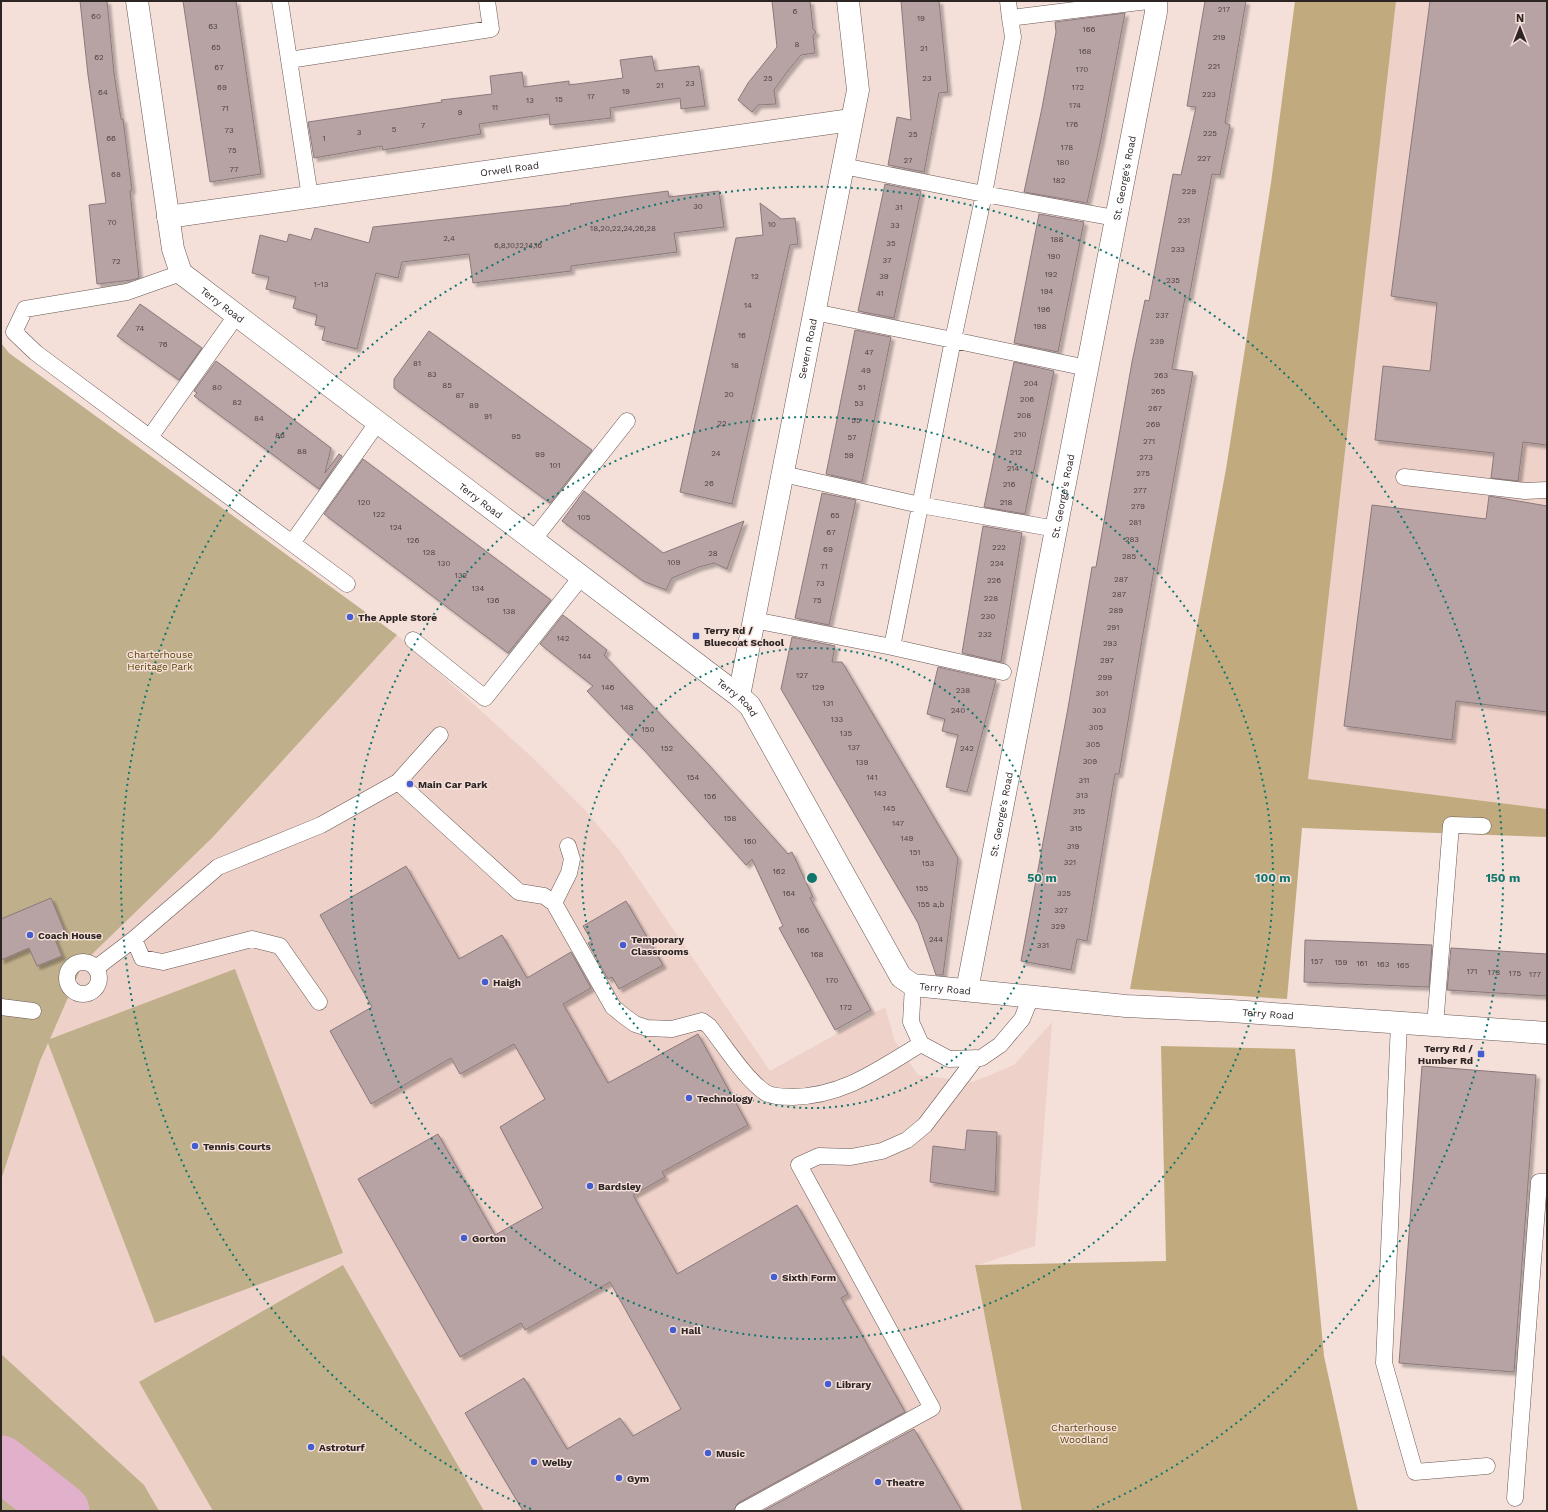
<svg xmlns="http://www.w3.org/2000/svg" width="1548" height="1512" font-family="'Work Sans',sans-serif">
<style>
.built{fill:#eed1c9}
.green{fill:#c0af8b}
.forest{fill:#c1ab7e}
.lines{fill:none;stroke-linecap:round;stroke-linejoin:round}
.river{stroke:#e1b0cb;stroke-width:55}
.building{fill:#b7a2a4;stroke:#8c797b;filter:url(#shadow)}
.lane-casing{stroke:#695853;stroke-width:17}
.street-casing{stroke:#695853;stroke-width:23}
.lane{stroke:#fff;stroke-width:16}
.street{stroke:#fff;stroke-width:22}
.ring{fill:none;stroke:#0f766e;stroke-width:2;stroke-dasharray:2 4}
.poi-dot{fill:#435ccf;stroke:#f4dfd9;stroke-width:1.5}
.labels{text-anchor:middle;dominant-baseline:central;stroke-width:3;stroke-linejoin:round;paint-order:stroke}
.number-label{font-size:8px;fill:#504443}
.street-label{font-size:10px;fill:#2d2523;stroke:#f4dfd9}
.poi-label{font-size:10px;font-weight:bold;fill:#2d2523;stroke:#f4dfd9;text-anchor:start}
.park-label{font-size:10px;fill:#563f02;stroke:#f4dfd9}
.centre{fill:#0f766e;stroke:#f4dfd9;stroke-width:2}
.ring-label{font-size:12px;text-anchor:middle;font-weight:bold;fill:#0f766e;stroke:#f4dfd9;stroke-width:3;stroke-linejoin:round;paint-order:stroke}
</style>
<defs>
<filter id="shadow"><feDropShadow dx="3.5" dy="3.5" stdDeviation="1" flood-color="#0004"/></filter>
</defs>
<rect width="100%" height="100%" fill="#f4dfd9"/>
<path class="built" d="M 1396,1 L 1547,1 L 1547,809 L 1308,779 Z
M 397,635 L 535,760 L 584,809 L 619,850 L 770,1071 L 885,1007 L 895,1041 L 918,1075 L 973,1082 L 1014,1065 L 1052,1022 L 1035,1246 L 975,1266 L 1022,1511 L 131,1511 L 1,1399 L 1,1180 L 47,1040 L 83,963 L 213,837 Z"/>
<path class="green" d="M 1,343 L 9,353 L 397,635 L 213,837 L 83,963 L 50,1039 L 235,969 L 343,1253 L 155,1323 L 48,1043 L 40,1061 L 1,1180 Z
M 343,1265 L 484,1511 L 213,1511 L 139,1382 Z
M 1,1354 L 144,1485 L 159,1511 L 1,1511 Z"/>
<path class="forest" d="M 1295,1 L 1396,1 L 1308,779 L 1547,809 L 1547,837 L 1302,828 L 1287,999 L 1130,989 L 1226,469 L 1271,183 Z
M 1161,1046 L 1295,1049 L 1324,1356 L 1358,1511 L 1022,1511 L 975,1265 L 1166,1261 Z"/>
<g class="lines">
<path class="river" d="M 1,1463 L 62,1511"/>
</g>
<path class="building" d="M 80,1 L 107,1 L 114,73 L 121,119 L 123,119 L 132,190 L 130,191 L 139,278 L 132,280 L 97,284 L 89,205 L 106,203 L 88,75 Z
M 183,1 L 236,1 L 261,174 L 210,182 Z
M 772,1 L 810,1 L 813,29 L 816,32 L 813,36 L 815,53 L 801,55 L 787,72 L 774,90 L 776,104 L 758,105 L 752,112 L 738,100 L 748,83 L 777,47 Z
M 901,1 L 939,1 L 948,92 L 939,93 L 924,172 L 888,165 L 897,117 L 911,120 Z
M 1205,1 L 1246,1 L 1225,123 L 1230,125 L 1220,175 L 1212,174 L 1189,298 L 1185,298 L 1179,329 L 1172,369 L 1193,372 L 1157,571 L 1154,570 L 1119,774 L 1115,774 L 1087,941 L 1077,939 L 1071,970 L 1021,961 L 1068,708 L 1092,567 L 1096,567 L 1132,362 L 1145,300 L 1149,301 L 1173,174 L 1181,175 L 1196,107 L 1187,106 Z
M 1430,1 L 1547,1 L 1547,445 L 1523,442 L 1518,481 L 1491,478 L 1494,453 L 1375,440 L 1383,366 L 1430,371 L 1437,303 L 1391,296 Z
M 1125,13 L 1101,139 L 1087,203 L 1024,192 L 1042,108 L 1056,32 L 1055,22 Z
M 652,56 L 655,71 L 699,66 L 705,106 L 681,109 L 680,98 L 610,108 L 611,118 L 550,125 L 549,114 L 479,124 L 481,134 L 383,150 L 382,146 L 314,158 L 308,122 L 442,102 L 441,100 L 492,94 L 490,76 L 522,72 L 524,87 L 569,81 L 569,85 L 623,78 L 620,60 Z
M 885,184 L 921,191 L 894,318 L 858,311 Z
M 668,191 L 669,197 L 719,191 L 724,227 L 674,233 L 677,252 L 571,266 L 571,271 L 473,283 L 469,254 L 402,262 L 398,278 L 376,273 L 357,349 L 322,340 L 325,327 L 315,325 L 317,315 L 293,308 L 296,297 L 266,289 L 269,277 L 252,273 L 260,235 L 287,242 L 289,234 L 311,240 L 315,228 L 369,243 L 373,227 L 571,205 L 570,204 Z
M 760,203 L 781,219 L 795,218 L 798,244 L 790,245 L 732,504 L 680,492 L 736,238 L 763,235 Z
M 1039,214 L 1084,222 L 1058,352 L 1014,343 Z
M 140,304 L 202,348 L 179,380 L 117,336 Z
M 855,330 L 891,337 L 862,482 L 826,474 Z
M 429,331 L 592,450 L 550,503 L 394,388 L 394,379 Z
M 216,361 L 331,448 L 325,473 L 339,454 L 342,456 L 319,489 L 194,396 L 197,393 L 194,391 Z
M 1014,362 L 1054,371 L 1025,514 L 984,507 Z
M 363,459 L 551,600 L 508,653 L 324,514 Z
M 584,491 L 663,553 L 744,521 L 727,569 L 714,563 L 699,567 L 672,578 L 666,590 L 643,581 L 562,521 Z
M 822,493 L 856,500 L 829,625 L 795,618 Z
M 1489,496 L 1547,506 L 1547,712 L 1456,701 L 1452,740 L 1344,726 L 1372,505 L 1486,519 Z
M 983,526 L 1022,533 L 1001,662 L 962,653 Z
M 563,615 L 607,650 L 604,655 L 708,764 L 788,854 L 792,852 L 813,897 L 810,898 L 871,1010 L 835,1030 L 779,928 L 783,926 L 752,859 L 746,865 L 645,751 L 587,691 L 593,686 L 540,644 Z
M 792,637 L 835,646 L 832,662 L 842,662 L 958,858 L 943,975 L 936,975 L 918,923 L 909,907 L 781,689 Z
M 938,667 L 996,680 L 967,792 L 946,787 L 958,735 L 942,731 L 945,719 L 927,714 Z
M 406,866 L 459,959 L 502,935 L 527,978 L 571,952 L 591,988 L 563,1004 L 608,1083 L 698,1034 L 748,1125 L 662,1172 L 665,1177 L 633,1195 L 677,1274 L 797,1205 L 848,1294 L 841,1298 L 905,1412 L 738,1503 L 734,1511 L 523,1511 L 465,1413 L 524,1378 L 567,1449 L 620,1418 L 633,1436 L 681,1409 L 610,1282 L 525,1330 L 521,1323 L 460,1357 L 358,1179 L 438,1134 L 495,1235 L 543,1208 L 500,1127 L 545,1099 L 514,1044 L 460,1074 L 451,1058 L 371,1104 L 330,1031 L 372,1007 L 320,915 Z
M 51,898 L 65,932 L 54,937 L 62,956 L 37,966 L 29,948 L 1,960 L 1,919 Z
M 626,901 L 663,965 L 619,989 L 612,977 L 608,979 L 588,943 L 592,941 L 583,926 Z
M 1305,940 L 1432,945 L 1429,987 L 1304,982 Z
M 1451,948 L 1547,954 L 1547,996 L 1447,990 Z
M 1422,1066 L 1536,1075 L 1514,1372 L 1399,1363 Z
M 967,1130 L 997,1132 L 995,1192 L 930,1182 L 933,1146 L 965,1150 Z
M 914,1429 L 962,1511 L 763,1511 Z"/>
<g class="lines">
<defs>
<path id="lane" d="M 280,1 L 310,197
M 1008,1 L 1010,18
M 289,60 L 491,29 L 487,1
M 843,166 L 984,194 L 953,340 L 1087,368
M 1115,218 L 984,194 L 1013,37 L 1010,18 L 1148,1
M 181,273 L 127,292 L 25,309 L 14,332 L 36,353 L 347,584
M 150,437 L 236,316
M 783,474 L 920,505 L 1056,529
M 1404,477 L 1525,491 L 1547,490
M 533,540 L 627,421
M 292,543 L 378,422
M 754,620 L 892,647 L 953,340 L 814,312
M 413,640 L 485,698 L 582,576
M 892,647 L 1003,672
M 398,782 L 440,735
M 554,903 L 569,873 L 572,859 L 568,846
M 134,939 L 142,958 L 163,962 L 252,939 L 280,946 L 319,1002
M67 978a16 16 0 1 1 32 0a16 16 0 1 1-32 0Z
M 96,968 L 134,939 L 218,867 L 321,825 L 398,782 L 519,892 L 544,896 L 554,903 L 613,1007 L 624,1016 L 635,1024 L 647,1028 L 672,1029 L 702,1021 L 709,1026 C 724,1045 746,1080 766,1093 C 774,1097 785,1097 793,1097 C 844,1096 879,1069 921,1044
M 913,985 L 911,1022 L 921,1044 L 949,1059 L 981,1058 L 1000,1045 L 1022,1019 L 1031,997
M 1,1007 L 33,1011
M 1399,1023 L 1384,1363 L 1415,1472 L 1487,1466
M 1435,1026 L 1451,825 L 1483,826
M 1515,1498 L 1539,1182 L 1547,1182
M 743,1511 L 932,1408 L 799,1165 L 819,1156 L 851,1157 L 882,1151 L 907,1140 L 925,1125 L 976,1058"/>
<g id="street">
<path id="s1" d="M 137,1 L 173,249 L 181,273 L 739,696 L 750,706 L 901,977 L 913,985 L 1126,1006 L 1231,1011 L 1547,1033"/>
<path id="s2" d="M 168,217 L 851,120"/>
<path id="s3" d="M 739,696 L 858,90 L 848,1"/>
<path id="s4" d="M 967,990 L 1156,12 L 1156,1"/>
</g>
</defs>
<use href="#lane" class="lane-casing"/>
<use href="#street" class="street-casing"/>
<use href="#lane" class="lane"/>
<use href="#street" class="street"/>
</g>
<g class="ring">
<circle cx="812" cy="878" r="230"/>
<circle cx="812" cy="878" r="461"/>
<path d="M531 1509A691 691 0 1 1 1093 1509"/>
</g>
<g class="poi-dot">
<circle cx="350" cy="617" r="4"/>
<rect x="692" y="632" width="8" height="8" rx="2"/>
<circle cx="410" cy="784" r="4"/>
<circle cx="30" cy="935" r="4"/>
<circle cx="623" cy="945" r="4"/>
<circle cx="485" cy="982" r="4"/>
<rect x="1477" y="1050" width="8" height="8" rx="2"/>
<circle cx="689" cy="1098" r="4"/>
<circle cx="195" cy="1146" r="4"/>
<circle cx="590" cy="1186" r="4"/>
<circle cx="464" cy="1238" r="4"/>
<circle cx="774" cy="1277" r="4"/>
<circle cx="673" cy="1330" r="4"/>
<circle cx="828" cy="1384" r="4"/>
<circle cx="311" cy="1447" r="4"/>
<circle cx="708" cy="1453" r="4"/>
<circle cx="534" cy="1462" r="4"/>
<circle cx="619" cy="1478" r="4"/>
<circle cx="878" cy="1482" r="4"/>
</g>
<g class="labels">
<g class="number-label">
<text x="1224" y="9">217</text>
<text x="795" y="11">6</text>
<text x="96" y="16">60</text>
<text x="921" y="18">19</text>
<text x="213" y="26">63</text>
<text x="1089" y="29">166</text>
<text x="1219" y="37">219</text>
<text x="797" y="44">8</text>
<text x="216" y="47">65</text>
<text x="924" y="48">21</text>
<text x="1085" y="51">168</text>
<text x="99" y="57">62</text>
<text x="1214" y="66">221</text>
<text x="219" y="67">67</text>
<text x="1082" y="69">170</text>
<text x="768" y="78">25</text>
<text x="927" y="78">23</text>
<text x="690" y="83">23</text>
<text x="660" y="85">21</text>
<text x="222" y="87">69</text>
<text x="1078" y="87">172</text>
<text x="626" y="91">19</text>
<text x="103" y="92">64</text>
<text x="1209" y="94">223</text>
<text x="591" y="96">17</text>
<text x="559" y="99">15</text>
<text x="530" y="100">13</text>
<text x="1075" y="105">174</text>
<text x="495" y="107">11</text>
<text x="225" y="108">71</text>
<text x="460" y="112">9</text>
<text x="1072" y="124">176</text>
<text x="423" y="125">7</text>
<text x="394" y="129">5</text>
<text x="229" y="130">73</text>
<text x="359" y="132">3</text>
<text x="1210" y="133">225</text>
<text x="913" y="134">25</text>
<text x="111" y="138">66</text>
<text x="324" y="138">1</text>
<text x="1067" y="147">178</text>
<text x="232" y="150">75</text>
<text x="1204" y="158">227</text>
<text x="908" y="160">27</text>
<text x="1063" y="162">180</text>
<text x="234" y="169">77</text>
<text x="116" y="174">68</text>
<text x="1059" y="180">182</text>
<text x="1189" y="191">229</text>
<text x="698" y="206">30</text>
<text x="899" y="207">31</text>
<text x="1184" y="220">231</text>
<text x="112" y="222">70</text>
<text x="772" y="224">10</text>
<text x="895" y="225">33</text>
<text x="623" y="228">18,20,22,24,26,28</text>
<text x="449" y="238">2,4</text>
<text x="1057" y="239">188</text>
<text x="891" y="243">35</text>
<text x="518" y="245">6,8,10,12,14,16</text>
<text x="1178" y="249">233</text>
<text x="1054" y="256">190</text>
<text x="887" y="260">37</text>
<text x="116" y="261">72</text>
<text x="1051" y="274">192</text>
<text x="755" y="276">12</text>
<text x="884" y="276">39</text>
<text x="1173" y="280">235</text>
<text x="321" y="284">1-13</text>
<text x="1047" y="291">194</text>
<text x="880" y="293">41</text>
<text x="748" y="305">14</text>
<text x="1044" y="309">196</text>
<text x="1162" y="315">237</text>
<text x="1040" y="326">198</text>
<text x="140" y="328">74</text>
<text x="742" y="335">16</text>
<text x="1157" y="341">239</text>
<text x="163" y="344">76</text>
<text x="869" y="352">47</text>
<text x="417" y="363">81</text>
<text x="735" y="365">18</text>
<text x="866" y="370">49</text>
<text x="432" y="374">83</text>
<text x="1161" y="375">263</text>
<text x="1031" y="383">204</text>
<text x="447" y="385">85</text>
<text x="217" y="387">80</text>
<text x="862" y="387">51</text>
<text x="1158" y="391">265</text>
<text x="729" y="394">20</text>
<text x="460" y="395">87</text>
<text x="1027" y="399">206</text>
<text x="237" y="402">82</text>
<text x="859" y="403">53</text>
<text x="474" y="405">89</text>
<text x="1155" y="408">267</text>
<text x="1024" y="415">208</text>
<text x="488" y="416">91</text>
<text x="259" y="418">84</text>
<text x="856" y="420">55</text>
<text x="722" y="423">22</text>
<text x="1153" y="424">269</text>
<text x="1020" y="434">210</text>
<text x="280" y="435">86</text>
<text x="516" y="436">95</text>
<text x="852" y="437">57</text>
<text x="1149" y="441">271</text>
<text x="302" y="451">88</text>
<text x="1016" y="452">212</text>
<text x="716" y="453">24</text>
<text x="540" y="454">99</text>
<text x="849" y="455">59</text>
<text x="1146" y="457">273</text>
<text x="555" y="465">101</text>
<text x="1013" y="468">214</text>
<text x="1143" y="473">275</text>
<text x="709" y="483">26</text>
<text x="1009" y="484">216</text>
<text x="1140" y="490">277</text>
<text x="364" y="502">120</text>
<text x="1006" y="502">218</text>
<text x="1138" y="506">279</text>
<text x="379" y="514">122</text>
<text x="835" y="515">65</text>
<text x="584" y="517">105</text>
<text x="1135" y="522">281</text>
<text x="396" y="527">124</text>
<text x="831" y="532">67</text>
<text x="1132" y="539">283</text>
<text x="413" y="540">126</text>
<text x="999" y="547">222</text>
<text x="828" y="549">69</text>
<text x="429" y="552">128</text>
<text x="713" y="553">28</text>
<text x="1129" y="556">285</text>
<text x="674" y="562">109</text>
<text x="444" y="563">130</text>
<text x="997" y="563">224</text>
<text x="824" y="566">71</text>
<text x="461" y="575">132</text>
<text x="1121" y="579">287</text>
<text x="994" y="580">226</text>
<text x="820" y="583">73</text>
<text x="478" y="588">134</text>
<text x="1119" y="594">287</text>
<text x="991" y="598">228</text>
<text x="493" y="600">136</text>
<text x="817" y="600">75</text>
<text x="1116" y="610">289</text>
<text x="509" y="611">138</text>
<text x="988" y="616">230</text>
<text x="1113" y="627">291</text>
<text x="985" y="634">232</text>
<text x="563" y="638">142</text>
<text x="1110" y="643">293</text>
<text x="585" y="656">144</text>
<text x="1107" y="660">297</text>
<text x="802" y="675">127</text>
<text x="1105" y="677">299</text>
<text x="608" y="687">146</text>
<text x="818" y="687">129</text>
<text x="963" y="690">238</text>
<text x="1102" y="693">301</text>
<text x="828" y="703">131</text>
<text x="627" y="707">148</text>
<text x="958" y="710">240</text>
<text x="1099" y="710">303</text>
<text x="837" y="719">133</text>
<text x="1096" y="727">305</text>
<text x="648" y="729">150</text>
<text x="846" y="733">135</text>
<text x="1093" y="744">305</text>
<text x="854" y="747">137</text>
<text x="667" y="748">152</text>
<text x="967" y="748">242</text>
<text x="1090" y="761">309</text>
<text x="862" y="762">139</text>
<text x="693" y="777">154</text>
<text x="872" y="777">141</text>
<text x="1084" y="780">311</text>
<text x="880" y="793">143</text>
<text x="1082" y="795">313</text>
<text x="710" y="796">156</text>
<text x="889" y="808">145</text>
<text x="1079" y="811">315</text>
<text x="730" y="818">158</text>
<text x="898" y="823">147</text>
<text x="1076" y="828">315</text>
<text x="907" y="838">149</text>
<text x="750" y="841">160</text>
<text x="1073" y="846">319</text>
<text x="915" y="852">151</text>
<text x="1070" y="862">321</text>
<text x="928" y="863">153</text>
<text x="779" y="871">162</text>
<text x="922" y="888">155</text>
<text x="789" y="893">164</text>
<text x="1064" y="893">325</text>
<text x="931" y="904">155 a,b</text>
<text x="1061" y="910">327</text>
<text x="1058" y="926">329</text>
<text x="803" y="930">166</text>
<text x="936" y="939">244</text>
<text x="1043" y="945">331</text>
<text x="817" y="954">168</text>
<text x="1317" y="961">157</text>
<text x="1341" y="962">159</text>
<text x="1362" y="963">161</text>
<text x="1383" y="964">163</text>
<text x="1403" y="965">165</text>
<text x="1472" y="971">171</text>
<text x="1494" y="972">173</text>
<text x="1515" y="973">175</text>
<text x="1535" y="974">177</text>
<text x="832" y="980">170</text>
<text x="846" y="1007">172</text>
</g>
<g class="street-label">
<text stroke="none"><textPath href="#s2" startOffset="345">Orwell Road</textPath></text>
<text stroke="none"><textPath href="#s4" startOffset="827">St. George's Road</textPath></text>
<text stroke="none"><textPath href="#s1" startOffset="328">Terry Road</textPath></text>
<text stroke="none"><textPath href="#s3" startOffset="354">Severn Road</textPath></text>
<text stroke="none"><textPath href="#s4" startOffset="503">St. George's Road</textPath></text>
<text stroke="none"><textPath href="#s1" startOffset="652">Terry Road</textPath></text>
<text stroke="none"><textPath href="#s1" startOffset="976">Terry Road</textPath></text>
<text stroke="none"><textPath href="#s4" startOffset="179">St. George's Road</textPath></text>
<text stroke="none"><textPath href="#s1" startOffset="1348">Terry Road</textPath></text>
<text stroke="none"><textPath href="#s1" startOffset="1672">Terry Road</textPath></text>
</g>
<g class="poi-label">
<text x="358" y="617">The Apple Store</text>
<text x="704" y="630">Terry Rd /<tspan x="704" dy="12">Bluecoat School</tspan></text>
<text x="418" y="784">Main Car Park</text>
<text x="38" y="935">Coach House</text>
<text x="631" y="939">Temporary<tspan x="631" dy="12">Classrooms</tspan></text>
<text x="493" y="982">Haigh</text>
<text x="1473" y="1048" text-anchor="end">Terry Rd /<tspan x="1473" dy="12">Humber Rd</tspan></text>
<text x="697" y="1098">Technology</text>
<text x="203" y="1146">Tennis Courts</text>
<text x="598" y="1186">Bardsley</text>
<text x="472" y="1238">Gorton</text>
<text x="782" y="1277">Sixth Form</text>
<text x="681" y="1330">Hall</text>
<text x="836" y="1384">Library</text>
<text x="319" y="1447">Astroturf</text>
<text x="716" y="1453">Music</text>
<text x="542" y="1462">Welby</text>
<text x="627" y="1478">Gym</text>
<text x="886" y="1482">Theatre</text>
</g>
<g class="park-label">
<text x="160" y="654">Charterhouse<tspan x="160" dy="12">Heritage Park</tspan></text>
<text x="1084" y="1427">Charterhouse<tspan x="1084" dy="12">Woodland</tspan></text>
</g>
</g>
<circle cx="812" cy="878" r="6" class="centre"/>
<g class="ring-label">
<text x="1042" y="882">50 m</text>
<text x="1273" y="882">100 m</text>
<text x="1503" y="882">150 m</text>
</g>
<rect width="1548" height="1512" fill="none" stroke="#2d2523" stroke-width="4"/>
<g transform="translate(1520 28)" stroke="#f4dfd9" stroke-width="3" paint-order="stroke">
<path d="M0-3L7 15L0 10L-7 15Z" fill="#2d2523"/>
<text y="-6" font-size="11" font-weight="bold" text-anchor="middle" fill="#2d2523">N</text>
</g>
</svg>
